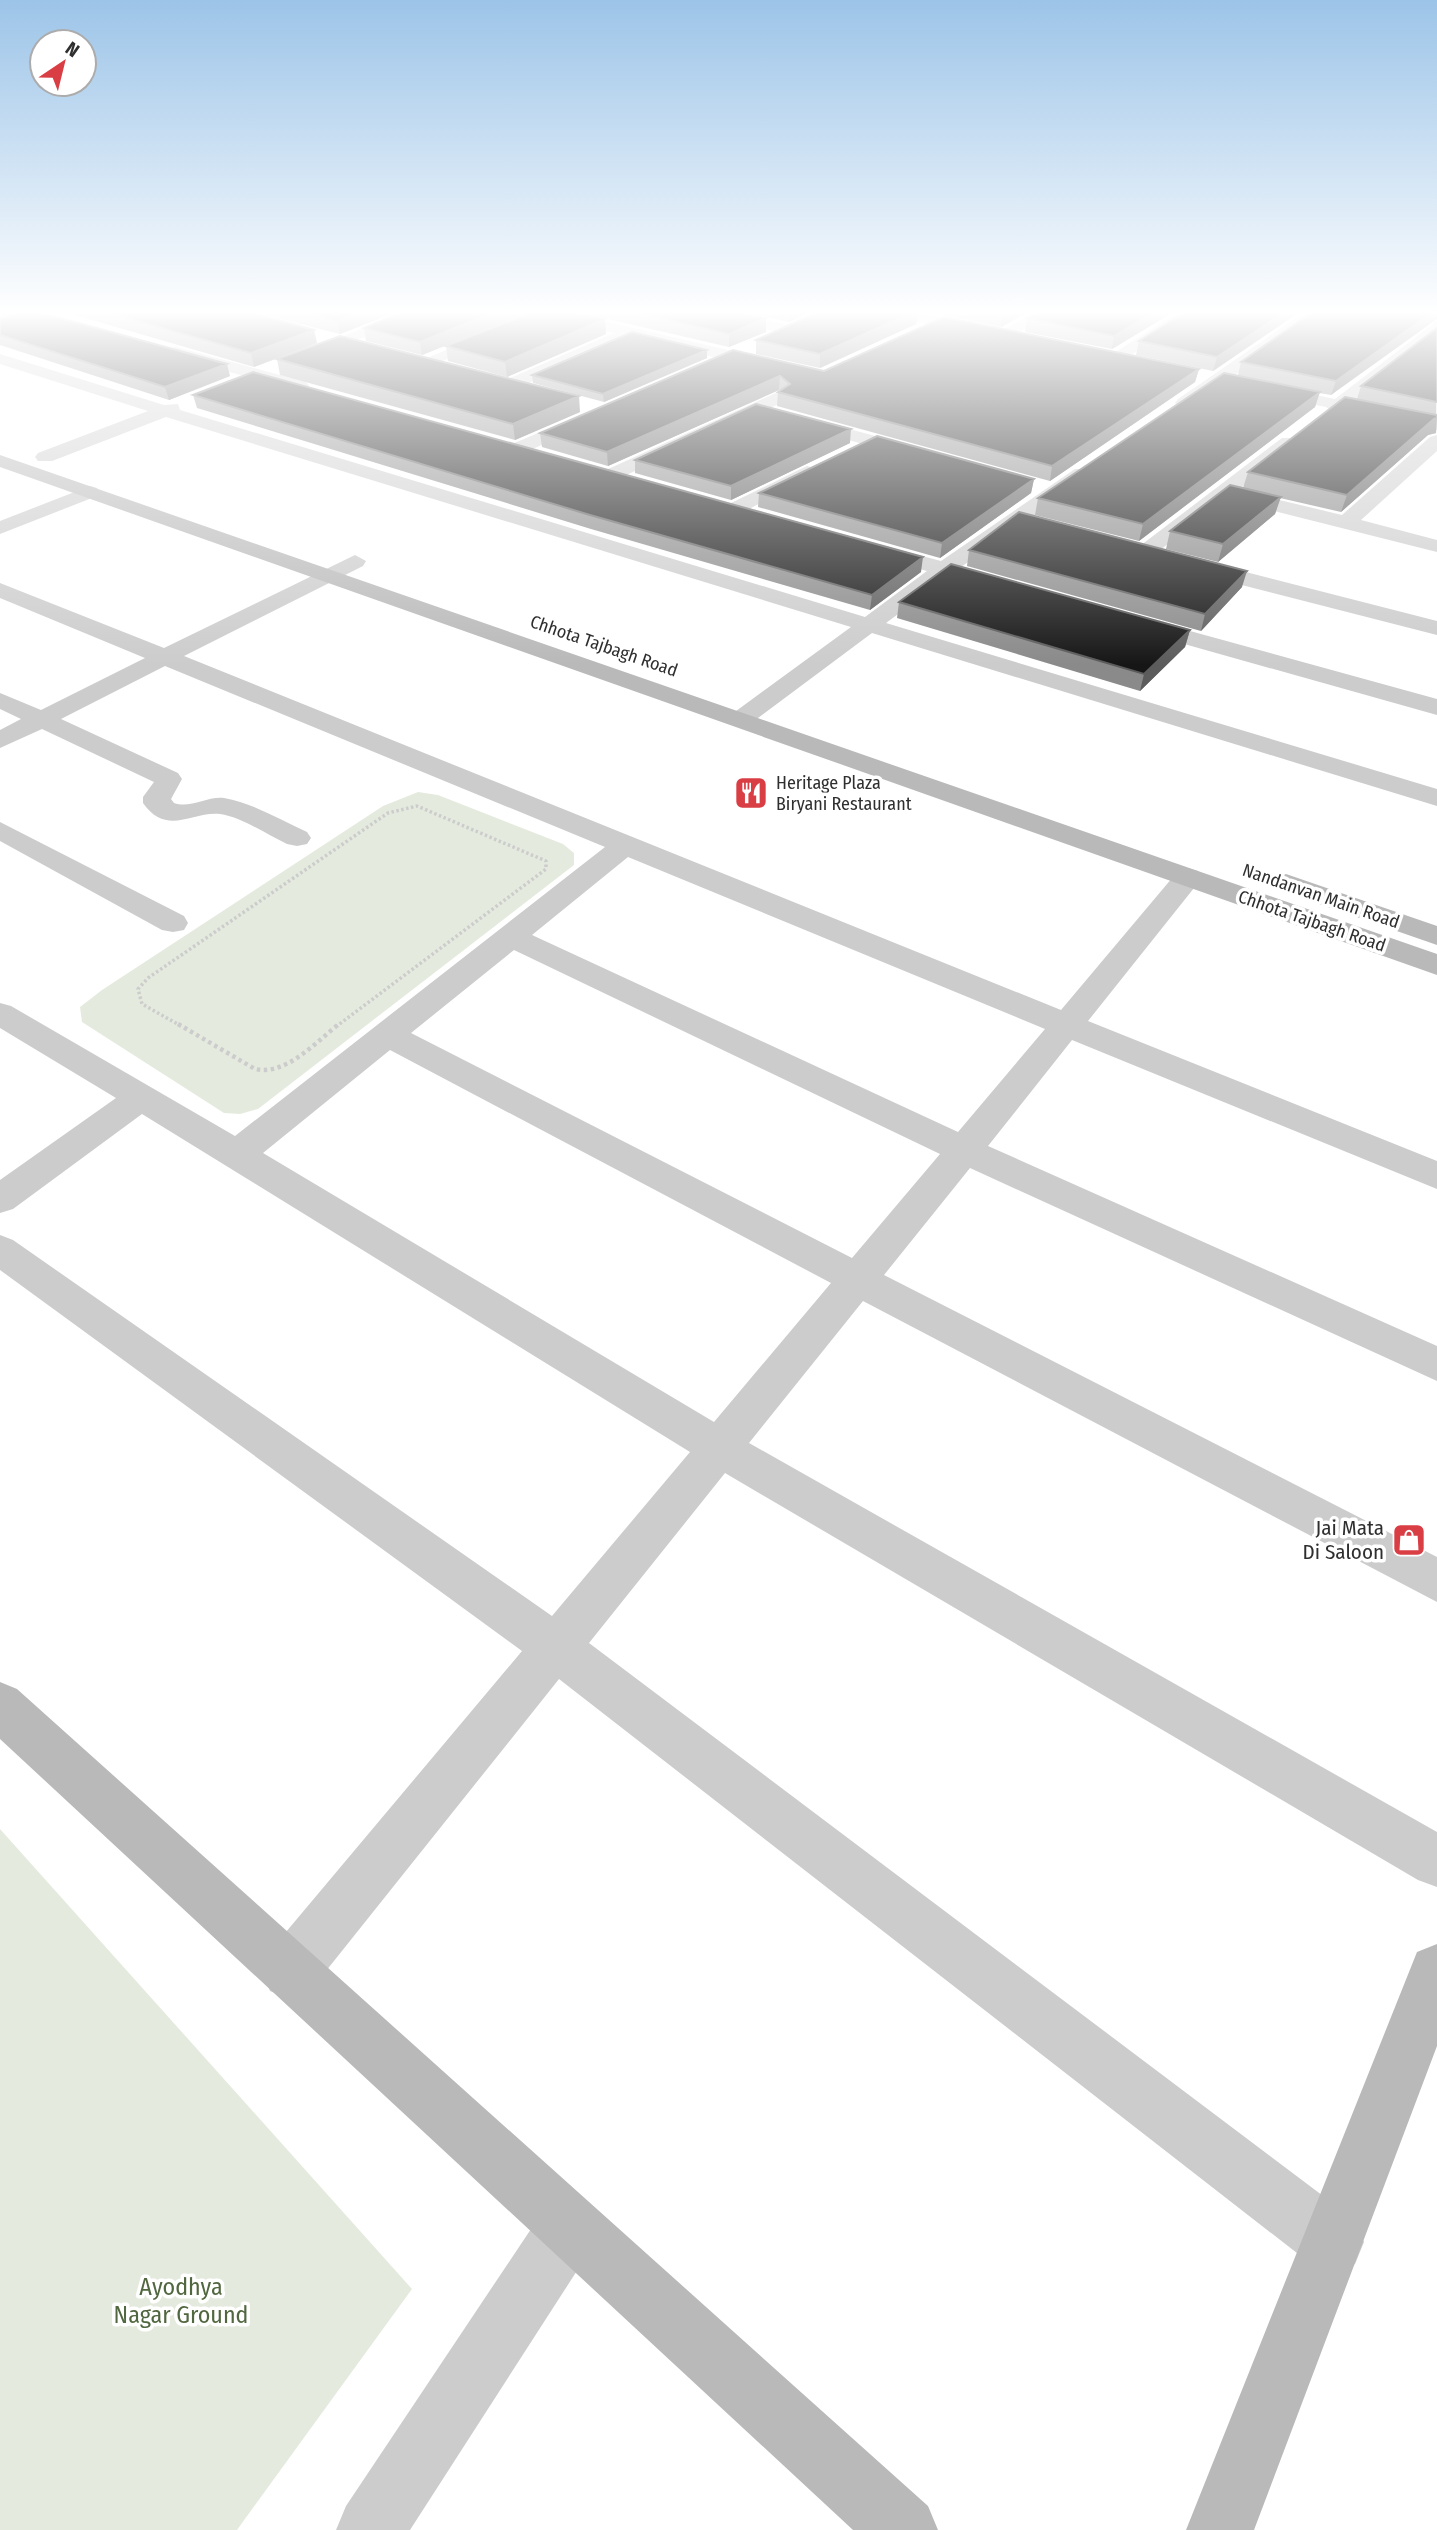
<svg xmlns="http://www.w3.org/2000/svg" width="1437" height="2530" font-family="'Fira Sans Condensed',sans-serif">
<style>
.green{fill:#e4ebde}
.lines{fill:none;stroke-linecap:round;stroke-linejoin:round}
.path-far1{stroke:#ccc;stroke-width:3.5;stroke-dasharray:2.5 2.5;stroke-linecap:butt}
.path{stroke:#ccc;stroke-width:4.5;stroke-dasharray:3.5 3.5;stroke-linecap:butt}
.street{fill:#ccc;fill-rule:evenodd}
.secondary{fill:#b9b9b9;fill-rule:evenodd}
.wall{fill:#8a8a8a}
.shaded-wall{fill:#5c5c5c}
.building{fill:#161616;stroke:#5c5c5c;stroke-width:2}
.labels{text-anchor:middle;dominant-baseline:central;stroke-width:7;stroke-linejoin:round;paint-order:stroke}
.far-street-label{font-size:18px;fill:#2f2f2f;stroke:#fff}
.far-poi-label{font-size:18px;fill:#2f2f2f;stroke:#fff;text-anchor:start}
.poi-label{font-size:21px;fill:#2f2f2f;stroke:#fff;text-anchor:end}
.near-park-label{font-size:24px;fill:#51673f;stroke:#fff}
</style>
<rect width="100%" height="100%" fill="#fff"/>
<path class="green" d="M 418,792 L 438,795 L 563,844 L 574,853 L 574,865 L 258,1109 L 240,1114 L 224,1113 L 82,1022 L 80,1007 L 102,990 L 383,806 Z
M 0,1829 L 412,2289 L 237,2530 L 0,2530 Z"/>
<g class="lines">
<path class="path-far1" d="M 181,1026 L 142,1004 L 138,989 L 148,978 L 388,813 L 417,806 L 546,861 L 546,869 L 337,1026"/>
<path class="path" d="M 178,1024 L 255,1069 C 286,1076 316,1042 339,1024"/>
<path class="street" d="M 26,311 L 51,311 L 0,329 L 0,319 Z
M 407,311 L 430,311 L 305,361 L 293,361 L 291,357 Z
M 541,311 L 561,311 L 779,362 L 781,366 L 773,371 L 632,338 L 513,390 L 501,390 L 498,386 L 501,382 L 614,333 L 542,316 Z
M 699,311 L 729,311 L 797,327 L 799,330 L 791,335 L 702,314 Z
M 880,311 L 912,311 L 985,326 L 993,331 L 985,336 L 888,316 Z
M 1036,311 L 1056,311 L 1009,338 L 997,338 L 995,335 Z
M 1180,311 L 1199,311 L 1120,362 L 1114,363 L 1106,358 Z
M 1306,311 L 1325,311 L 1190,407 L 1178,407 L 1175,403 L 1178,399 Z
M 1437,321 L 1437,334 L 1352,402 L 1437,420 L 1437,430 L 1342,411 L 1334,413 L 1326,407 L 1261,394 L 1258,390 L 1267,385 L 1335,399 Z
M 494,330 L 500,332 L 500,338 L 440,362 L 470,370 L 473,374 L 470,378 L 464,379 L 417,367 L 415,363 Z
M 176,347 L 306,382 L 309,386 L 300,391 L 170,356 L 170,348 Z
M 0,354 L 164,405 L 178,404 L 180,410 L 865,617 L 927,571 L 865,554 L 862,549 L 865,544 L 873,543 L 941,561 L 1075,469 L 1089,469 L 1092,473 L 1089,477 L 961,567 L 1002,578 L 1005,583 L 1002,588 L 994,590 L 948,577 L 886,623 L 1437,789 L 1437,806 L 872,633 L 750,724 L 732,724 L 728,719 L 732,714 L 851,627 L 166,417 L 52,461 L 38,461 L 35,457 L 38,453 L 148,411 L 0,364 Z
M 822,372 L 831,377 L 828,381 L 620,478 L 606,478 L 603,474 L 606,470 Z
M 588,412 L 597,417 L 594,421 L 526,452 L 519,454 L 510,448 L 512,444 Z
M 800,416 L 928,450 L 930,454 L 921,460 L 794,425 L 791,421 Z
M 1437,435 L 1437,451 L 1361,520 L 1437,540 L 1437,552 L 1226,499 L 1151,557 L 1135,557 L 1132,552 L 1282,438 L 1296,438 L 1298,442 L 1238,490 L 1342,515 L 1430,437 Z
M 807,466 L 814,468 L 817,472 L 814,476 L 741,513 L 727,513 L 724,509 L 727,505 Z
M 90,486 L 97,488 L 100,492 L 97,496 L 0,534 L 0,521 Z
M 355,555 L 366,561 L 363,566 L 184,656 L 1061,1010 L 1178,871 L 1188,868 L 1198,871 L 1203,877 L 1198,883 L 1088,1021 L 1437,1161 L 1437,1189 L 1072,1040 L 988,1146 L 1437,1346 L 1437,1381 L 970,1168 L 884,1275 L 1437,1557 L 1437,1602 L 863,1301 L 749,1443 L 1437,1832 L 1437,1887 L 1418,1880 L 725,1473 L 589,1643 L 1355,2220 L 1364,2242 L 1355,2264 L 1333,2273 L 1311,2264 L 559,1679 L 310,1991 L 290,1999 L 270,1991 L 262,1971 L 270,1951 L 522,1651 L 0,1270 L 0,1235 L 13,1240 L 552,1616 L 690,1452 L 142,1114 L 13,1209 L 0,1213 L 0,1180 L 116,1098 L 0,1028 L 0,1003 L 11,1006 L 235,1136 L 605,847 L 165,666 L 61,719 L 178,773 L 182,779 L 171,799 L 174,803 C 190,809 207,796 224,798 C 253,803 280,820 307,832 L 311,838 L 307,844 L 297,846 L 287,844 C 267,835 242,817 220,814 C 192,811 167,837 143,803 L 143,797 L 154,782 L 42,729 L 0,748 L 0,730 L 21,719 L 0,709 L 0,693 L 41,710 L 145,658 L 0,598 L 0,583 L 164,648 ZM 628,857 L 1045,1029 L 958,1132 L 532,935 ZM 514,950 L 940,1154 L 852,1258 L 411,1033 ZM 390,1050 L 831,1283 L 714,1422 L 263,1153 Z
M 1195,559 L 1437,621 L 1437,635 L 1187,571 L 1184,566 Z
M 1139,617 L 1437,699 L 1437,715 L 1131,629 L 1127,624 L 1131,619 Z
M 0,822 L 184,916 L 188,923 L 184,930 L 173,932 L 162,930 L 0,841 Z
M 569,2196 L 591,2205 L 600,2227 L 591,2249 L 410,2530 L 336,2530 L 346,2506 L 547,2205 Z"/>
<path class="secondary" d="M 0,455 L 1437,954 L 1437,975 L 0,467 Z
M 1286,874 L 1437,926 L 1437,945 L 1276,889 L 1271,883 L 1276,877 Z
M 0,1682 L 17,1689 L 928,2506 L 938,2530 L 853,2530 L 0,1739 Z
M 1437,1944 L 1437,2046 L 1254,2530 L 1186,2530 L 1417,1952 Z"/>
</g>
<path class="wall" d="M 61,311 L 246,311 L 317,343 L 254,367 Z
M 249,311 L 399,311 L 340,334 Z
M 532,311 L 422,355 L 366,341 L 364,328 Z
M 573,311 L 735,311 L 766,318 L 766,332 L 729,347 Z
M 741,311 L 813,311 L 789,322 Z
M 820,311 L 918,311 L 916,324 L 820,368 L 756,354 L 756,340 Z
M 925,311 L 1030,311 L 1001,327 Z
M 1175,311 L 1112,349 L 1025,332 L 1027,318 Z
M 1301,311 L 1213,371 L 1136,355 L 1139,341 Z
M 1437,311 L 1331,395 L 1319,393 L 1315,407 L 1139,541 L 1035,515 L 1038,498 L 1238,375 L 1241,362 Z
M 0,318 L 230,376 L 169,400 L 0,345 Z
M 1437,328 L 1436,433 L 1428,435 L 1341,512 L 1280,498 L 1275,514 L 1218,562 L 1166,549 L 1170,531 L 1243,488 L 1248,472 L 1357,399 L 1361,386 Z
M 606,334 L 507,377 L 448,361 L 446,346 Z
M 707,350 L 707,358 L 604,402 L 533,383 L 532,375 Z
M 733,350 L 824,371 L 1199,369 L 1195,382 L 1050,481 L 777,406 L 778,392 L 780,391 L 779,390 L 608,466 L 542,447 L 540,433 Z
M 277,359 L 580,412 L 515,440 L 280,375 Z
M 193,395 L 921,572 L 870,610 L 591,529 L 197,408 Z
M 850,443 L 731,500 L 635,473 L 635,460 Z
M 1034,479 L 1031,493 L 940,558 L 758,507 L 759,493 Z
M 969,550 L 1242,587 L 1201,631 L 967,566 Z
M 899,602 L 1190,630 L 1185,647 L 1140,691 L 897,618 Z"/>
<path class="shaded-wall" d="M 0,311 L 17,311 L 2,316 Z
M 363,311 L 399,311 L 340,334 L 337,321 Z
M 497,311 L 532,311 L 422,355 L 420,342 Z
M 789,311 L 813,311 L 789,322 Z
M 916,311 L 918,311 L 916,324 L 820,368 L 820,354 Z
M 1008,311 L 1030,311 L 1001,327 L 1002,314 Z
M 1156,311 L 1175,311 L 1112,349 L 1114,336 Z
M 1286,311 L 1301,311 L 1213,371 L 1217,357 Z
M 1434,311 L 1437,311 L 1437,319 L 1331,395 L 1336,381 Z
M 766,318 L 766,332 L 729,347 L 729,334 Z
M 605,319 L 606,334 L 507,377 L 505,362 Z
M 314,330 L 317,343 L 254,367 L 251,353 Z
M 707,350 L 707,358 L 604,402 L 603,394 Z
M 227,364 L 230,376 L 169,400 L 165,387 Z
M 1199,369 L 1195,382 L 1050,481 L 1052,466 Z
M 780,376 L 779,390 L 608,466 L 607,452 Z
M 1320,392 L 1315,407 L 1139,541 L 1143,524 Z
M 579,396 L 580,412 L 515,440 L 513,424 Z
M 1437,418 L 1436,433 L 1428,435 L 1341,512 L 1347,495 L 1434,419 Z
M 851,429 L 850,443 L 731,500 L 731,486 Z
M 1034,479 L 1031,493 L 940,558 L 942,543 Z
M 1281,497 L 1275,514 L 1218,562 L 1223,544 Z
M 923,557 L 921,572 L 870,610 L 872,595 Z
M 1247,571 L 1242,587 L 1201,631 L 1205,614 Z
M 1190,630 L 1185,647 L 1140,691 L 1144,674 Z"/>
<path class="building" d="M 25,311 L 35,311 L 227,364 L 165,387 L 0,335 L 0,318 Z
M 102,311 L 246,311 L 314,330 L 251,353 Z
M 298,311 L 363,311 L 337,321 Z
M 403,311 L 497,311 L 420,342 L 364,328 Z
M 535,311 L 571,311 L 605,319 L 505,362 L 446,346 Z
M 630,311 L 735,311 L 766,318 L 729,334 Z
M 820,311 L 916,311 L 820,354 L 756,340 Z
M 989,311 L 1008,311 L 1002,314 Z
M 1040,311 L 1156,311 L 1114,336 L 1027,318 Z
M 1186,311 L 1286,311 L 1217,357 L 1139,341 Z
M 1314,311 L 1434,311 L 1336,381 L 1241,362 Z
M 944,317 L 1199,369 L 1052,466 L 778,392 L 790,384 L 780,376 L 607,452 L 540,433 L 733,350 L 824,371 Z
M 1437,328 L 1437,402 L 1361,386 Z
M 632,332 L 707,350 L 603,394 L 532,375 Z
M 340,336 L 579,396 L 513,424 L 277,359 Z
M 253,372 L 923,557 L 872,595 L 590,515 L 193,395 Z
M 1224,373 L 1320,392 L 1143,524 L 1038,498 Z
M 1345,397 L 1437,415 L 1437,418 L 1434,419 L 1347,495 L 1248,472 Z
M 756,404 L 851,429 L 731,486 L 635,460 Z
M 877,436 L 1034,479 L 942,543 L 759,493 Z
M 1230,485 L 1281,497 L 1223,544 L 1170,531 Z
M 1019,512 L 1247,571 L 1205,614 L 969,550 Z
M 951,564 L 1190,630 L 1144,674 L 899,602 Z"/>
<linearGradient id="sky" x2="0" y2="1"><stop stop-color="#9cc4e8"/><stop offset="0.47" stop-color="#fff"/><stop offset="1" stop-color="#fff" stop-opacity="0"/></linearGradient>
<rect width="1437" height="665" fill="url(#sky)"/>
<defs>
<symbol id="restaurant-square" viewBox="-11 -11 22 22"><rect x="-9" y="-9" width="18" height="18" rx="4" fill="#d93e44" stroke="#fff"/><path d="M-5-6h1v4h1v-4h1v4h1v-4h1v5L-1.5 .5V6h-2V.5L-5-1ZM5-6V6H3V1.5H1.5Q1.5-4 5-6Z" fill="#fff"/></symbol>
<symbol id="shop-square" viewBox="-11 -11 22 22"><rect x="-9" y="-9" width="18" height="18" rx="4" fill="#d93e44" stroke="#fff"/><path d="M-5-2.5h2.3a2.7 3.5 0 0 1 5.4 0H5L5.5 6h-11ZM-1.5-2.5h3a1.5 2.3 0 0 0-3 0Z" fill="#fff"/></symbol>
</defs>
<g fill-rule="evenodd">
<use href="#restaurant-square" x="732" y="774" width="38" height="38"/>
<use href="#shop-square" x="1390" y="1521" width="38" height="38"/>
</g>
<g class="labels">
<g class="far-street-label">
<text transform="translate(604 646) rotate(19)">Chhota Tajbagh Road</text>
<text transform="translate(1321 896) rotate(19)">Nandanvan Main Road</text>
<text transform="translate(1312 921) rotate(19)">Chhota Tajbagh Road</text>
</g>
<g class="far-poi-label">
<text x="776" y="783">Heritage Plaza<tspan x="776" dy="21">Biryani Restaurant</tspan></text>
</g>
<g class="poi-label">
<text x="1384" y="1528">Jai Mata<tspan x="1384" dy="24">Di Saloon</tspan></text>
</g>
<g class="near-park-label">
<text x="181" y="2287">Ayodhya<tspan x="181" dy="28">Nagar Ground</tspan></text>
</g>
</g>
<g transform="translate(63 63) rotate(35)"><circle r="33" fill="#ffffff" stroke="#acacac" stroke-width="2"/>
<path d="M0-5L12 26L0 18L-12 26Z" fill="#d93e44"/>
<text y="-10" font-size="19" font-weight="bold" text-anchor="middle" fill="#2f2f2f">N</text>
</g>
</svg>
